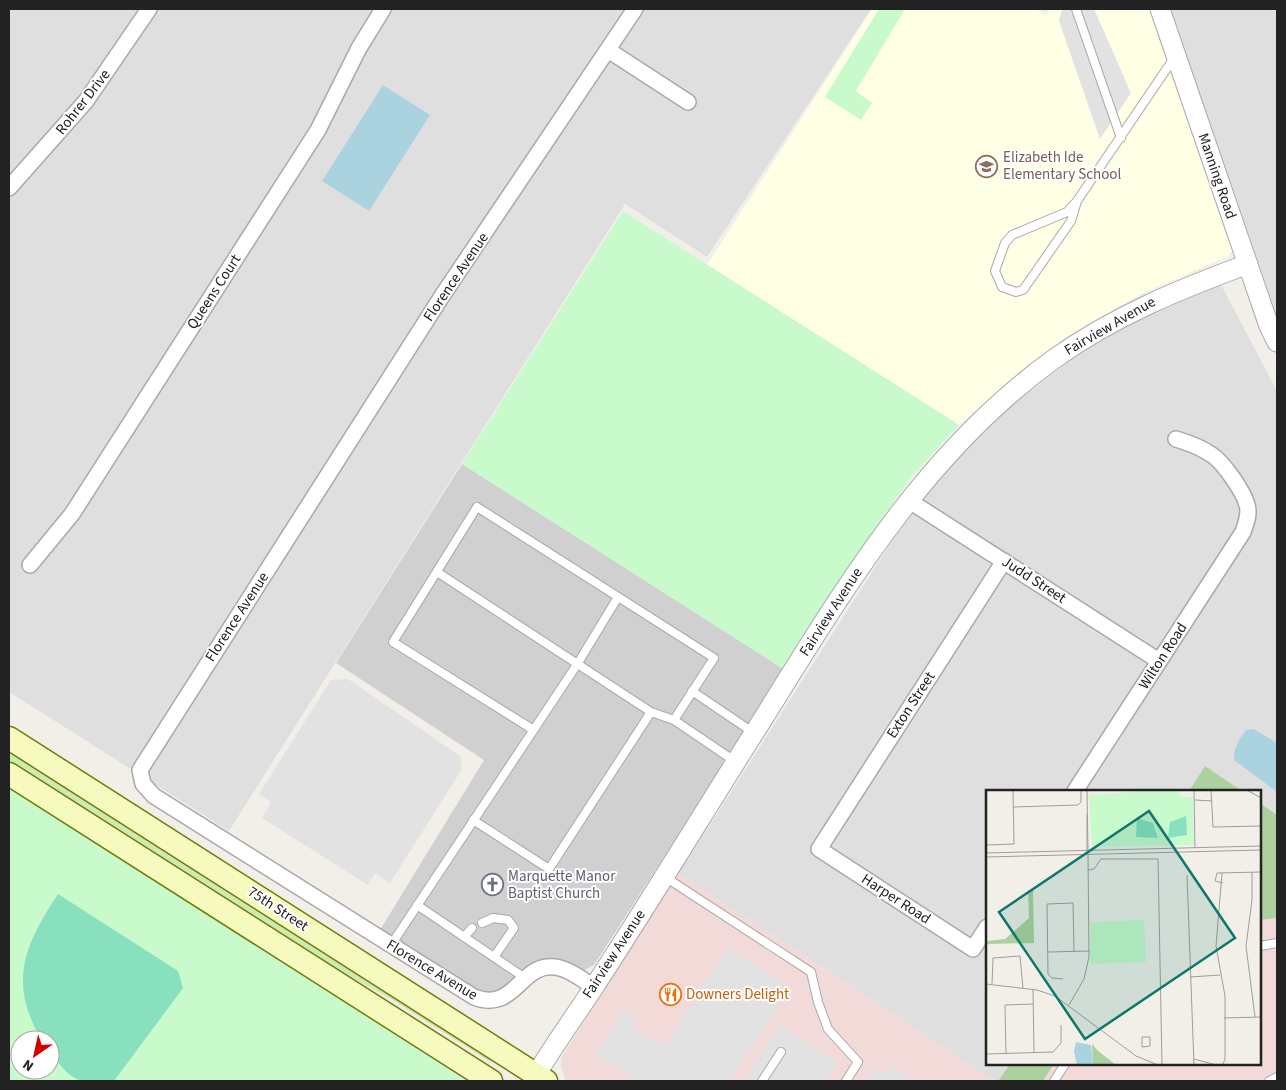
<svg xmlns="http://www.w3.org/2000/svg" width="1286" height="1090" font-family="'Source Sans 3',sans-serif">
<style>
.residential{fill:#e0dfdf}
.commercial{fill:#f2dad9}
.education{fill:#ffffe5}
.religious{fill:#d0d0d0}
.grass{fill:#cdebb0}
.forest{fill:#add19e}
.park{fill:#c8facc;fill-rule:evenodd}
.pitch{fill:#88e0be}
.parking{fill:#e2e2e2}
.water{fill:#aad3df}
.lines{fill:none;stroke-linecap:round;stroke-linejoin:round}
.service-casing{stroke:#a9a9a9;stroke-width:10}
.minor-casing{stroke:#a9a9a9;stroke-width:18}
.tertiary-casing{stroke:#a9a9a9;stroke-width:21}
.secondary-casing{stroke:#707d05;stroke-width:25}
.service{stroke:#fff;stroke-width:8}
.minor{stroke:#fff;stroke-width:15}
.tertiary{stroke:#fff;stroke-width:19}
.secondary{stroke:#f7fabf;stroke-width:22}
.labels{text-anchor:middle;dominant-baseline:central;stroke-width:4;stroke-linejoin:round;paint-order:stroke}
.street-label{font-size:15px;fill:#222;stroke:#fff}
.education-label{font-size:15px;fill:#785e54;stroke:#fff;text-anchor:start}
.worship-label{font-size:15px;fill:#5b616d;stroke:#fff;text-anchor:start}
.food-label{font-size:15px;fill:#c56008;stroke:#fff;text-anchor:start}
.inset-road{fill:none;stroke:#9f9d99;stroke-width:1}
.view{fill:#0f766e;fill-opacity:0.15;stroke:#0f766e;stroke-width:2.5}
.inset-edge{fill:none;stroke:#222;stroke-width:2.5}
</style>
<rect width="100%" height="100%" fill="#f2efe9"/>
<path class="residential" d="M 9,9 L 871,9 L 707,257 L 625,204 L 229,831 L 9,692 Z
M 1171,9 L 1277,9 L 1277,316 L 1238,205 Z
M 1220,283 L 1277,391 L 1277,815 L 1260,803 L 1260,791 L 1242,791 L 1205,767 L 1189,791 L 987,791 L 987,1064 L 1010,1064 L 998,1081 L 995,1081 L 679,873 L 899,530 L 934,484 L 971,442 L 1015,403 L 1080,353 L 1157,310 Z"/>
<path class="commercial" d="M 679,873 L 995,1081 L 566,1081 L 561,1067 L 562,1056 Z
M 1277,918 L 1277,1081 L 1043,1081 L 1054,1064 L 1260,1064 L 1260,920 Z"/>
<path class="education" d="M 872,9 L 1035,9 L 1046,15 L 1050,9 L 1149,9 L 1227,236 L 1232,250 L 1229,256 L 1143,293 L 1066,337 L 1017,374 L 959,425 L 707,265 Z"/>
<path class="religious" d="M 462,464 L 785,670 L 594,965 L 584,970 L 539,962 L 524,968 L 507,989 L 484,995 L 380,930 L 484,760 L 336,663 Z"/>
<path class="grass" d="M 9,748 L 493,1057 L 490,1062 L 391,999 L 282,939 L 9,765 Z"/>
<path class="forest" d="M 1205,766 L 1242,791 L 1189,791 Z
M 1260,803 L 1277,815 L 1277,918 L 1260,920 Z
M 1010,1064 L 1054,1064 L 1043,1081 L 998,1081 Z"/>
<path class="park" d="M 879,9 L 905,9 L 856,91 L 872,103 L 861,120 L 825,97 Z
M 623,211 L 959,425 L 912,476 L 875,528 L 785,670 L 462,464 Z
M 9,786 L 467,1081 L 9,1081 ZM 20,1040 L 50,1040 L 50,1070 L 20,1070 Z"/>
<path class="pitch" d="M 58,894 L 178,971 L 183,988 L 114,1081 C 73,1081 77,1085 50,1053 L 50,1040 L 40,1040 C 36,1029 29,1016 26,1004 C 15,962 36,928 58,894 Z"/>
<path class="parking" d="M 1062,9 L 1094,9 L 1131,93 L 1100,139 L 1059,21 Z
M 348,679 L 460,756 L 462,769 L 390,883 L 375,873 L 368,885 L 262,818 L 271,802 L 259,794 L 331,680 Z
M 728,947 L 790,988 L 730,1081 L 639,1081 L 595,1053 L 623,1010 L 635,1017 L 633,1027 L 664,1046 Z
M 779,1025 L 838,1063 L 826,1081 L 743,1081 Z
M 892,1065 L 917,1081 L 866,1081 L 875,1068 L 886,1075 Z"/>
<path class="water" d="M 383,85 L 430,115 L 369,211 L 322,181 Z
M 1254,729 L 1277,743 L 1277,792 L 1234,760 C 1233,748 1240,739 1246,730 Z"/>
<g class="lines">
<defs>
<path id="service" d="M 1076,9 L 1121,138
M 1077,201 L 1071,221 L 1023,290 L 1016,292 L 1002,287 L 995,271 L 1005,243 L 1012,235 L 1067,212 L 1077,201 L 1174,58
M 437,572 L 651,712 L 674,720 L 736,762
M 692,691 L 754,733
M 532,729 L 393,642 L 477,507 L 714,658 L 674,720
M 473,820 L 549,869 L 651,712
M 665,877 L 811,972 L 818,1002 L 828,1029 L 858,1062 L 846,1081
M 417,905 L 525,978
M 482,923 L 493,918 L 508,920 L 514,928 L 494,957
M 464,937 L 472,928
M 391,945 L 578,663 L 618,597
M 1260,946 L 1277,943
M 762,1081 L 781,1052
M 1054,1081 L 1065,1064
M 1269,1081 L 1277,1077"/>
<path id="minor" d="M 608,50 L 688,102
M 9,188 L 86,101 L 149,9
M 908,500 L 1159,661
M 30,565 L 72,514 L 318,130 L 359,48 L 383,9
M 1075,791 L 1243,532 C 1246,523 1250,514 1247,505 C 1244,492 1223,462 1212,455 C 1201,447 1189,443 1176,439
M 987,927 L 973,949 L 819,849 L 1004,561
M 594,987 C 583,980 572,971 560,968 C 520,958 517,1014 474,997 L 154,796 L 143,784 L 140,770 L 442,296 L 635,9"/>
<path id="tertiary" d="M 1160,9 L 1269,326 L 1277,342
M 536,1075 C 554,1045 575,1016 594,987 C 645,909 693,830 742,752 C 833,609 914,460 1054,359 C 1114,316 1180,289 1248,264"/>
<path id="secondary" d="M 9,738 L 546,1081
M 9,774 L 491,1081"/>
</defs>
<use href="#service" class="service-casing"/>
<use href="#minor" class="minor-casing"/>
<use href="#tertiary" class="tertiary-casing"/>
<use href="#secondary" class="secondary-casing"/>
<use href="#service" class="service"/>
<use href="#minor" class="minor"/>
<use href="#tertiary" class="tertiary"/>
<use href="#secondary" class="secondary"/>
</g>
<defs>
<symbol id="school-ring" viewBox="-11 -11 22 22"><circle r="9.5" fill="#fff" stroke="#8d6e63" stroke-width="1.5"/><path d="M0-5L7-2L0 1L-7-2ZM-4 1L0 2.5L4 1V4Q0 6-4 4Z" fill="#8d6e63"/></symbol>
<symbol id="church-ring" viewBox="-11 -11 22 22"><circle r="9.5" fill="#fff" stroke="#6b7280" stroke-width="1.5"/><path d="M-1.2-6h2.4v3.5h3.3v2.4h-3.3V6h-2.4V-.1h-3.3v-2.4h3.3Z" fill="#6b7280"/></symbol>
<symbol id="restaurant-ring" viewBox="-11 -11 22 22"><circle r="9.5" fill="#fff" stroke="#e8710a" stroke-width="1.5"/><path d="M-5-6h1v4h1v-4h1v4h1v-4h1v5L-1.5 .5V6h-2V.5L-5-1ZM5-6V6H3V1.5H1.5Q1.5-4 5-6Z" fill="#e8710a"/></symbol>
</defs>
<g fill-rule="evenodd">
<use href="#school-ring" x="974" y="154" width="25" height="25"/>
<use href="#church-ring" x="480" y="872" width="25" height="25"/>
<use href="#restaurant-ring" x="658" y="982" width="25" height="25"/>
</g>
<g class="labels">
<g class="street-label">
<text transform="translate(83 102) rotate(-52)">Rohrer Drive</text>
<text transform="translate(1217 176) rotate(71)">Manning Road</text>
<text transform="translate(456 277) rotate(-56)">Florence Avenue</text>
<text transform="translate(214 292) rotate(-57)">Queens Court</text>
<text transform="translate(1110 326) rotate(-30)">Fairview Avenue</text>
<text transform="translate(1034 580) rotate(33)">Judd Street</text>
<text transform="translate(831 612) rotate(-57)">Fairview Avenue</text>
<text transform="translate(237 617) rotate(-57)">Florence Avenue</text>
<text transform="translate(1163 656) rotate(-57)">Wilton Road</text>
<text transform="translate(911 705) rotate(-57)">Exton Street</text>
<text transform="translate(896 899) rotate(33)">Harper Road</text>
<text transform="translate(278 909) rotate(33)">75th Street</text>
<text transform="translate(614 954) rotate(-57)">Fairview Avenue</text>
<text transform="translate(432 970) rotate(31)">Florence Avenue</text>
</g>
<g class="education-label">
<text x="1003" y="157">Elizabeth Ide<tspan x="1003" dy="17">Elementary School</tspan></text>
</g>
<g class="worship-label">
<text x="508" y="876">Marquette Manor<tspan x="508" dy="17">Baptist Church</tspan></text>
</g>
<g class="food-label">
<text x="686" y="994">Downers Delight</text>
</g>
</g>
<g transform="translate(986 790)">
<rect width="275" height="275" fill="#f2efe9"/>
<path d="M 42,100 L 47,100 L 48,153 L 0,154 L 0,151 L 19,149 L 43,128 ZM 106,254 L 111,260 L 130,275 L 107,275 Z" fill="#add19e"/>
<path d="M 168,0 L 192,0 L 195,7 L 207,7 L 208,55 L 106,57 L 103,5 ZM 158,130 L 160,172 L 104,174 L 105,132 Z" fill="#c8facc"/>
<path d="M 200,26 L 201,45 L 182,48 L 184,32 ZM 151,28 L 167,33 L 172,48 L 150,47 Z" fill="#88e0be"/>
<path d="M 90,252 L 105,255 L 107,275 L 91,275 L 88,261 Z" fill="#aad3df"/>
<path class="inset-road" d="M 101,0 L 102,61M 208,0 L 209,58M 225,0 L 227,37 L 275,36M 261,0 L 275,8M 209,10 L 226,11M 27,17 L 92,15 L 95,12 L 95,0M 101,25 L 101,60M 0,55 L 28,54 L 27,0M 0,63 L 275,56M 0,67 L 275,60M 102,80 L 108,79 L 115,69 L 172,69 L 176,275M 266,82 L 266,110 L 260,156 L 269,227M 201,85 L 208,275M 237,93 L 229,91 L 231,83 L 275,82M 62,162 L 104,161M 204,187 L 234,185M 77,189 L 66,188 L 62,184 L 61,114 L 87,113 L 88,162M 0,194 L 51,200 L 69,206 L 150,266 L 172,275M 6,194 L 7,168 L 34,166 L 37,198M 47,199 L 48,263M 83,215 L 98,189 L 103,167 L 102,65M 238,228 L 275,227M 156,247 L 164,247 L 164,256 L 156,257 ZM 0,264 L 67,262 L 75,253 L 75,235M 20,264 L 19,215 L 47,214M 208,269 L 230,275M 236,275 L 239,270 L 239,206 L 230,156 L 236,83"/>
<path class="view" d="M 163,21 L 249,148 L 99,249 L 13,122 Z"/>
<rect width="275" height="275" class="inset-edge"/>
</g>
<rect width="1286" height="1090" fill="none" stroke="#222222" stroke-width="20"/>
<g transform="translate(35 1055) rotate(214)"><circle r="24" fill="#ffffff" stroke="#a7a7a7"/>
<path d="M0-4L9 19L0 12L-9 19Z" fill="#d40000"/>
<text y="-8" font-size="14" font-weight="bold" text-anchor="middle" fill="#222222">N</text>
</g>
</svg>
